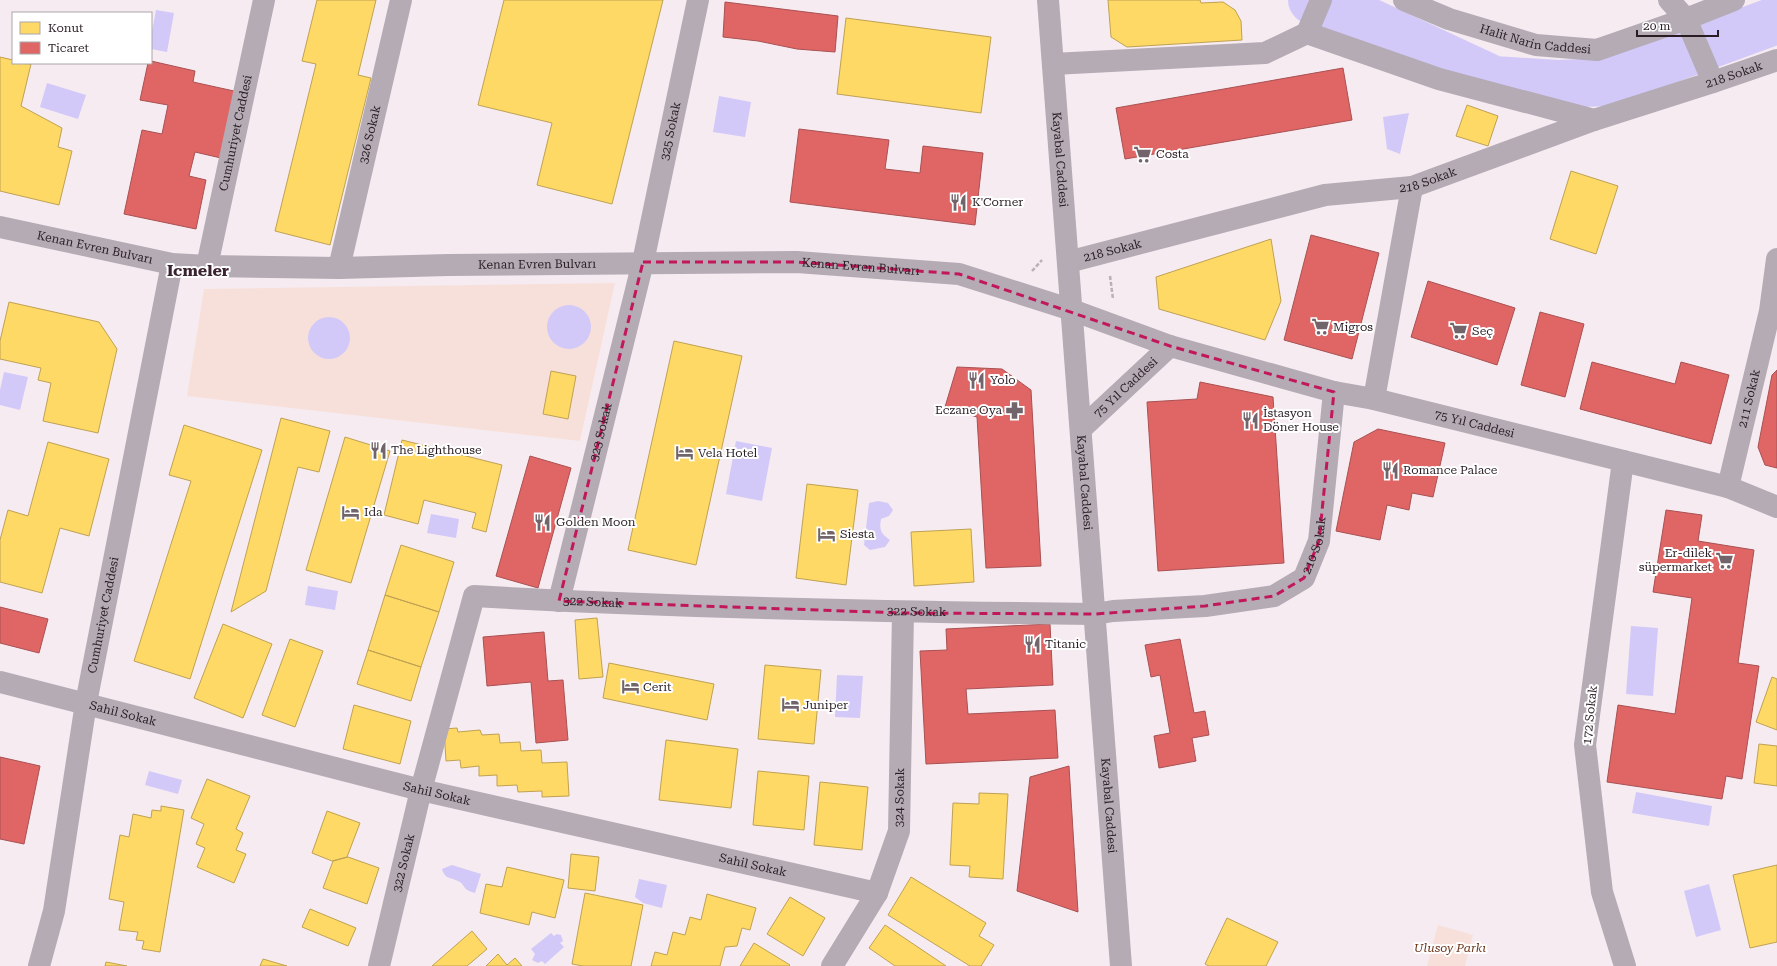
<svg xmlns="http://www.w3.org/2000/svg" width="1777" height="966" font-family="'Roboto Serif',serif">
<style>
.green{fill:#f8e0da}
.water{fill:#d2c9f9}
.homes{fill:#ffd966;stroke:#bfa152}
.shops{fill:#e06666;stroke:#a95052}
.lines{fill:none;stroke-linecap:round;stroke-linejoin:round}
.river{stroke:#d2c9f9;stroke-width:48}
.path{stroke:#b9b0b8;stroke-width:2.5;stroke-dasharray:4 2;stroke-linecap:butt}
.minor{stroke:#b4abb5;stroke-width:22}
.tertiary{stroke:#b4abb5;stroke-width:22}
.marked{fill:none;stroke:#c2185b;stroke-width:3;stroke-dasharray:8 5;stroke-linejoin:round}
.labels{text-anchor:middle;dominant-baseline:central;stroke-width:4;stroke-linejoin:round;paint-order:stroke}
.street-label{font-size:12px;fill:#291d23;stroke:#fff}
.poi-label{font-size:12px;fill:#291d23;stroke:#fff;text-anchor:start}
.park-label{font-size:12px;font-style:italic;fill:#6a341a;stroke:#fff}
.district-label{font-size:16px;font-weight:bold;fill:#3b222f;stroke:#fff}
</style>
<rect width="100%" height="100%" fill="#f6ebf0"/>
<path class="green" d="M 615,283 L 580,441 L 187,396 L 204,289 Z
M 1438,925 L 1473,935 L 1465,966 L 1427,966 Z"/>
<path class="water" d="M 156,10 L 174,13 L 167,52 L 151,49 L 151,37 Z
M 47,83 L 86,95 L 78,119 L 40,107 Z
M 719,96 L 751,102 L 745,137 L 713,132 Z
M 1409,113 L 1400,154 L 1387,149 L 1383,117 Z
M547 327a22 22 0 1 1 44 0a22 22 0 1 1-44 0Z
M308 338a21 21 0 1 1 42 0a21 21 0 1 1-42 0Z
M 4,372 L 28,377 L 20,410 L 0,405 L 0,390 Z
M 736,441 L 772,448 L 762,501 L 726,494 Z
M 878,501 L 888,503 L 893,510 L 889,516 L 881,519 C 879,530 881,534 890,540 L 885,547 L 870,550 L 864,545 L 869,503 Z
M 431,514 L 459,519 L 456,538 L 427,533 Z
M 308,586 L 338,591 L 335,610 L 305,605 Z
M 1631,626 L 1658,628 L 1653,696 L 1626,694 Z
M 837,675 L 863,676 L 860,718 L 835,717 Z
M 149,771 L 182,780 L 178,794 L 145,785 Z
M 1636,792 L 1712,806 L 1709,826 L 1632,813 Z
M 452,865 L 481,874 L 475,893 C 462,889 467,888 460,882 C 452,877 445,880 442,869 Z
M 639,879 L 667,885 L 662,908 L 643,903 L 635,897 Z
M 1709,884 L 1721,930 L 1696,937 L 1684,891 Z
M 551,933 L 554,936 L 557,934 L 561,935 L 563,941 L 560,943 L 564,947 L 545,964 L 542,961 L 538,963 L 532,960 L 535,954 L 531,949 Z"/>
<path class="homes" d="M 317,0 L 376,0 L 358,75 L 371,78 L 330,245 L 275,231 L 316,64 L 302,61 Z
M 504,0 L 663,0 L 612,204 L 537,185 L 552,123 L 478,105 Z
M 1108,0 L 1200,0 L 1201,3 L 1223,2 L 1235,10 L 1241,21 L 1242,40 L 1127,47 L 1111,37 Z
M 846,18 L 991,37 L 981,113 L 837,94 Z
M 0,57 L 13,60 L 13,63 L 31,64 L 21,106 L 62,128 L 58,147 L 72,151 L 59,205 L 0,191 Z
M 1467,105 L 1498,116 L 1488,146 L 1456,136 Z
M 1571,171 L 1618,186 L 1596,254 L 1550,239 Z
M 1271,239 L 1281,301 L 1265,340 L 1159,309 L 1156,277 Z
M 9,302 L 99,322 L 117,349 L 98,433 L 43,421 L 51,383 L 38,380 L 41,368 L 0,359 L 0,341 Z
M 674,341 L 742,356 L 696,565 L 628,550 Z
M 551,371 L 576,376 L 568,419 L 543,414 Z
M 281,418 L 330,431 L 319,472 L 298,467 L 266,591 L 231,612 Z
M 184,425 L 262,450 L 190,679 L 134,661 L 191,481 L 169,475 Z
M 345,437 L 390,451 L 351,583 L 306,570 Z
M 402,440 L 502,465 L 486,532 L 472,528 L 476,513 L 424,500 L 418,524 L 384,515 Z
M 48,442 L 109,459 L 89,536 L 60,528 L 42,593 L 0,582 L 0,540 L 8,510 L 28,516 Z
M 807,484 L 858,490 L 846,585 L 796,578 Z
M 971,529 L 974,582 L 914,586 L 911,532 Z
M 401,545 L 454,562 L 439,612 L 385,595 Z
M 385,595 L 439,612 L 421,667 L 368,650 Z
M 597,618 L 603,677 L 579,679 L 575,620 Z
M 223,624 L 272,644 L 243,718 L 194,698 Z
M 290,639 L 323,651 L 295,727 L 262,715 Z
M 368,650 L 421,667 L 411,701 L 357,684 Z
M 609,663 L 714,684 L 707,720 L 603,698 Z
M 765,665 L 821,670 L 814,744 L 758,739 Z
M 1772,677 L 1777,679 L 1777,730 L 1756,722 Z
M 354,705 L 411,721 L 400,764 L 343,749 Z
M 457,728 L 458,732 L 480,730 L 482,735 L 499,734 L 500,743 L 520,742 L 521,751 L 541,750 L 542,763 L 567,762 L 569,796 L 542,797 L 542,791 L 518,792 L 517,785 L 497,786 L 497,775 L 479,776 L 479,766 L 461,768 L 460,760 L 446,761 L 444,729 Z
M 666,740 L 738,749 L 731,808 L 659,800 Z
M 1759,744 L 1777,746 L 1777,786 L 1754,783 Z
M 758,771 L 809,776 L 804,830 L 753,825 Z
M 207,779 L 250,796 L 236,829 L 243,833 L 236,850 L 246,854 L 234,883 L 197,867 L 205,848 L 196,844 L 204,824 L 191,818 Z
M 820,782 L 868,787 L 862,850 L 814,845 Z
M 979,793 L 1008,794 L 1003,879 L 969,877 L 970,866 L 950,865 L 953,803 L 979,804 Z
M 161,806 L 184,810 L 160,952 L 142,949 L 144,941 L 136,940 L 138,932 L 119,930 L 124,902 L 109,899 L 120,835 L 129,837 L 133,814 L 151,818 L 152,810 L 161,811 Z
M 327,811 L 360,823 L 347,857 L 332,861 L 312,853 Z
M 571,854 L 599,857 L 595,891 L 568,888 Z
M 348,857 L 379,868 L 367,904 L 323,888 L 333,861 Z
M 1777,865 L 1777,942 L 1750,948 L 1733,875 Z
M 507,867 L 564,880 L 555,918 L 532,912 L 529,925 L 480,913 L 486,884 L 502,887 Z
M 911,877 L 986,923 L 979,936 L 994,945 L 981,966 L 970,966 L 888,915 Z
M 585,893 L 643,905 L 631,966 L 583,966 L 572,964 Z
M 707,894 L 756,908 L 750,930 L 742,928 L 737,946 L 725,947 L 720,966 L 651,966 L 655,952 L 667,955 L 673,932 L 685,935 L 690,917 L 701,920 Z
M 790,897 L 825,918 L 803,956 L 767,934 Z
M 310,909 L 356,928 L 348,946 L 302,927 Z
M 1227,918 L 1278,942 L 1266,966 L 1209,966 L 1205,964 Z
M 885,925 L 946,966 L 895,966 L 869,948 Z
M 472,931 L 487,949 L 467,966 L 432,966 Z
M 754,943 L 790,965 L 789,966 L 740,966 Z
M 498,954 L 507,965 L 515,958 L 522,966 L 486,966 Z
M 263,959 L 287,966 L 260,966 Z
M 106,962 L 127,966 L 105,966 Z"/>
<path class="shops" d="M 725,2 L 838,16 L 835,52 L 797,49 L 758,41 L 723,37 Z
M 151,61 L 195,71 L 193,82 L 234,91 L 221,158 L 195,152 L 189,176 L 206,180 L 196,229 L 124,214 L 142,130 L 162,134 L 168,105 L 140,100 L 148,63 L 151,63 Z
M 1343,68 L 1352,120 L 1125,159 L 1116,108 Z
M 799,129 L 889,140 L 885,169 L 920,173 L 923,146 L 983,153 L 975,225 L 790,202 Z
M 1311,235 L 1379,253 L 1352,359 L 1284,340 Z
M 1428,281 L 1515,308 L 1497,365 L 1411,337 Z
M 1540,312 L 1584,324 L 1565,397 L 1521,385 Z
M 1592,362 L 1675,384 L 1681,362 L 1729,375 L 1711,444 L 1580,409 Z
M 957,367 L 1002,369 L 1031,390 L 1041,566 L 986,568 L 977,417 L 945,407 Z
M 1777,370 L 1777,468 L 1765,465 L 1758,447 L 1772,375 Z
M 1200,382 L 1273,397 L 1284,563 L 1158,571 L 1147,402 L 1197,399 Z
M 1378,429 L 1445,443 L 1433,497 L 1412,493 L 1409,510 L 1387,505 L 1380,540 L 1336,531 L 1354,442 Z
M 530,456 L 571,468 L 538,588 L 496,576 Z
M 1666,510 L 1702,515 L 1698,541 L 1754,550 L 1738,663 L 1759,666 L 1742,779 L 1726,776 L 1722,799 L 1607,782 L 1618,705 L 1675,714 L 1692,598 L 1653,592 Z
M 0,607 L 48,619 L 39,653 L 0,643 Z
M 1050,624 L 1053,685 L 966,689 L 968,714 L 1055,710 L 1058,758 L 926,764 L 920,651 L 947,650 L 946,629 Z
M 544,632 L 548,681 L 563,680 L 568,740 L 536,743 L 531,682 L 487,686 L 483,637 Z
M 1180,639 L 1194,713 L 1205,711 L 1209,735 L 1192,738 L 1196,761 L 1159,768 L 1154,736 L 1170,733 L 1160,675 L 1151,677 L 1145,645 Z
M 0,757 L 40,766 L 24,844 L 0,839 Z
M 1069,766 L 1078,912 L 1017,891 L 1030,777 Z"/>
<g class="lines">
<path class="river" d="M 1312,0 L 1361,18 L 1494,80 L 1558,84 L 1608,82 L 1777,20"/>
<path class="path" d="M 1032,271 L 1042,260
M 1110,276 L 1113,299"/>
<g class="minor">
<path id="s1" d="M 1404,0 L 1449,19 L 1536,45 L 1597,50 L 1686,19 L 1734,0"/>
<path d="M 1669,0 L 1686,19 L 1713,82"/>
<path d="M 1307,33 L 1439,79 L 1594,120"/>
<path d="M 1053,64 L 1265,53 L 1307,33 L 1321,0"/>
<path id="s2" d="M 0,227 L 172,264 L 207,266 L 339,268 L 448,265 L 797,262 L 959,274 L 1072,310 L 1170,346 L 1334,392 L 1374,399 L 1728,487 L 1777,507"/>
<path id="s3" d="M 1068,262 L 1325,195 L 1412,187 L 1594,120 L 1713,82 L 1777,60"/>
<path id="s4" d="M 207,266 L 264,0"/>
<path id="s5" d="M 339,268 L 401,0"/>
<path d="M 1374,399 L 1412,187"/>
<path id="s6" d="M 1081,429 L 1170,346"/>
<path d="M 1623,461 L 1585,745 L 1602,892 L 1625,966"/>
<path id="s7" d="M 1728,487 L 1770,311 L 1777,259"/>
<path id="s8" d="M 559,601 L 643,262 L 698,0"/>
<path id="s9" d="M 0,682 L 421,790 L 877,893"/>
<path id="s10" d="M 39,966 L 54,911 L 86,703 L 172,264"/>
<path id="s11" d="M 379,966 L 421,790 L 474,596 C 680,608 888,612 1095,614 L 1113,611 L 1205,606 L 1274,596 L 1304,578 L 1319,541 L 1334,392"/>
<path id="s12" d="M 832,966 L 877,893 L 899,831 L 903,613"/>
</g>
<path class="tertiary" id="s13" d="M 1048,0 L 1121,966"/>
</g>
<path class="marked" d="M 643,262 L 797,262 L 959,274 L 1170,346 L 1334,392 L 1319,541 L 1304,578 L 1274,596 L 1205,606 L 1095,614 L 903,613 L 559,601 Z"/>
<defs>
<symbol id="supermarket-bare" viewBox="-9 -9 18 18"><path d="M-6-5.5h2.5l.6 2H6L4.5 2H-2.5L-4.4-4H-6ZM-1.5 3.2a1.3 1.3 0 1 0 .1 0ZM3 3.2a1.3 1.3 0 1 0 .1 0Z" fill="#71656b" stroke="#fff" stroke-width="2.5" paint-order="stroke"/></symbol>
<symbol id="restaurant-bare" viewBox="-9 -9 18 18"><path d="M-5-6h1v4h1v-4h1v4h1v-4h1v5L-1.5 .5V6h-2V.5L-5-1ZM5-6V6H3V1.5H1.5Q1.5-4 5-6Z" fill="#71656b" stroke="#fff" stroke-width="2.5" paint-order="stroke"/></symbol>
<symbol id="pharmacy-bare" viewBox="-9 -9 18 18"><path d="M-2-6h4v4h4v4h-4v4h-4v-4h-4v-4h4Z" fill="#71656b" stroke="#fff" stroke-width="2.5" paint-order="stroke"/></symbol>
<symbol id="hotel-bare" viewBox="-9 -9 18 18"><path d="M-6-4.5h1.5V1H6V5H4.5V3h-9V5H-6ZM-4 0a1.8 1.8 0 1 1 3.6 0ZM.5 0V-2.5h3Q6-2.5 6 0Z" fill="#71656b" stroke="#fff" stroke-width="2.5" paint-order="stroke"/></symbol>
</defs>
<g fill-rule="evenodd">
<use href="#supermarket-bare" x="1130" y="142" width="25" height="25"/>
<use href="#restaurant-bare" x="946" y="190" width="25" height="25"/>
<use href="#supermarket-bare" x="1308" y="314" width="25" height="25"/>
<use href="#supermarket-bare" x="1446" y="318" width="25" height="25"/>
<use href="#restaurant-bare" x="964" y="368" width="25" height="25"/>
<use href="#pharmacy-bare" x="1002" y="398" width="25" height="25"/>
<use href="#restaurant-bare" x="1238" y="408" width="25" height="25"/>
<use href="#restaurant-bare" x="366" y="438" width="25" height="25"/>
<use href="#hotel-bare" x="672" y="440" width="25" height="25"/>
<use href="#restaurant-bare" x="1378" y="458" width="25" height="25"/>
<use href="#hotel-bare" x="338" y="500" width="25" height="25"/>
<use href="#restaurant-bare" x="530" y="510" width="25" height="25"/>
<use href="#hotel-bare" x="814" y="522" width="25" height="25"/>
<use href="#supermarket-bare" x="1712" y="548" width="25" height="25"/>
<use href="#restaurant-bare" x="1020" y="632" width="25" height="25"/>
<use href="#hotel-bare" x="618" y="674" width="25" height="25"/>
<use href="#hotel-bare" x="778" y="692" width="25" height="25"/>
</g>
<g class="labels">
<g class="street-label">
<text stroke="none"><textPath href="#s1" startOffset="138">Halit Narin Caddesi</textPath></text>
<text stroke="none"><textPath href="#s3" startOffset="694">218 Sokak</textPath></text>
<text stroke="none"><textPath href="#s8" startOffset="483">325 Sokak</textPath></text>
<text stroke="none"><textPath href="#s4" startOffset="136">Cumhuriyet Caddesi</textPath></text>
<text stroke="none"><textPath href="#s5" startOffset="137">326 Sokak</textPath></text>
<text stroke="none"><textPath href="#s13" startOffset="160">Kayabal Caddesi</textPath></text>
<text stroke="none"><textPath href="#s3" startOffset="370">218 Sokak</textPath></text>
<text stroke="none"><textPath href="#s2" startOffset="97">Kenan Evren Bulvarı</textPath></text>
<text stroke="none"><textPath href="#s3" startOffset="46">218 Sokak</textPath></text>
<text stroke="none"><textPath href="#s2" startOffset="541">Kenan Evren Bulvarı</textPath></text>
<text stroke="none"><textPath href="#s2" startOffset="865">Kenan Evren Bulvarı</textPath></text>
<text stroke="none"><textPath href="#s6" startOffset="61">75 Yıl Caddesi</textPath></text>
<text stroke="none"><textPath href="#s7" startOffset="91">211 Sokak</textPath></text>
<text stroke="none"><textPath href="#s2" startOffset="1501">75 Yıl Caddesi</textPath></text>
<text stroke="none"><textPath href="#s8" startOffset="174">323 Sokak</textPath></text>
<text stroke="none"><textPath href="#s13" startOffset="484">Kayabal Caddesi</textPath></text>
<text stroke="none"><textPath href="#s11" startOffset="1253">210 Sokak</textPath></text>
<text stroke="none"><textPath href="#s11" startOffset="501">322 Sokak</textPath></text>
<text stroke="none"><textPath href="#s11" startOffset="825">322 Sokak</textPath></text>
<text stroke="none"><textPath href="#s10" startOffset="357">Cumhuriyet Caddesi</textPath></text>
<text stroke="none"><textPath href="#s9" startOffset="127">Sahil Sokak</textPath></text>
<text transform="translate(1590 715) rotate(-84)">172 Sokak</text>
<text stroke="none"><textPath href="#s9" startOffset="451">Sahil Sokak</textPath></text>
<text stroke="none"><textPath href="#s12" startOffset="185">324 Sokak</textPath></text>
<text stroke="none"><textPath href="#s13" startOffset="808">Kayabal Caddesi</textPath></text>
<text stroke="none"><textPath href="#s11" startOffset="106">322 Sokak</textPath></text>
<text stroke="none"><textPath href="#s9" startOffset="775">Sahil Sokak</textPath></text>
</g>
<g class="poi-label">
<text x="1156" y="154">Costa</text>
<text x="972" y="202">K'Corner</text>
<text x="1333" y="327">Migros</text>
<text x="1472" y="331">Seç</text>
<text x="990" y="380">Yolo</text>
<text x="1002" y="410" text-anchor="end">Eczane Oya</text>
<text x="1263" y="413">İstasyon<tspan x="1263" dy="14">Döner House</tspan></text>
<text x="391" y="450">The Lighthouse</text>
<text x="698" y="453">Vela Hotel</text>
<text x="1403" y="470">Romance Palace</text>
<text x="364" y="512">Ida</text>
<text x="556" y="522">Golden Moon</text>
<text x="840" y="534">Siesta</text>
<text x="1712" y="553" text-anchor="end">Er-dilek<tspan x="1712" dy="14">süpermarket</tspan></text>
<text x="1045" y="644">Titanic</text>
<text x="643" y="687">Cerit</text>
<text x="803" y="705">Juniper</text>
</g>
<g class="park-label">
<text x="1450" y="948">Ulusoy Parkı</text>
</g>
<g class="district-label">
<text x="198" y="270">Icmeler</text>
</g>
</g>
<rect x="12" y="12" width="140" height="52" fill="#ffffff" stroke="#a9a5a7"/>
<rect x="20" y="22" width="20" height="12" fill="#ffd966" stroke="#a9a5a7"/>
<text x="48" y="32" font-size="12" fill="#291d23">Konut</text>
<rect x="20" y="42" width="20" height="12" fill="#e06666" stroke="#a9a5a7"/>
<text x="48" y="52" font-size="12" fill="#291d23">Ticaret</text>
<path d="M1637 30v6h81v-6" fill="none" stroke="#291d23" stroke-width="2"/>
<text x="1643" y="30" font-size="12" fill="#291d23" stroke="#ffffff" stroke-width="3" paint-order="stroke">20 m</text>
</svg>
